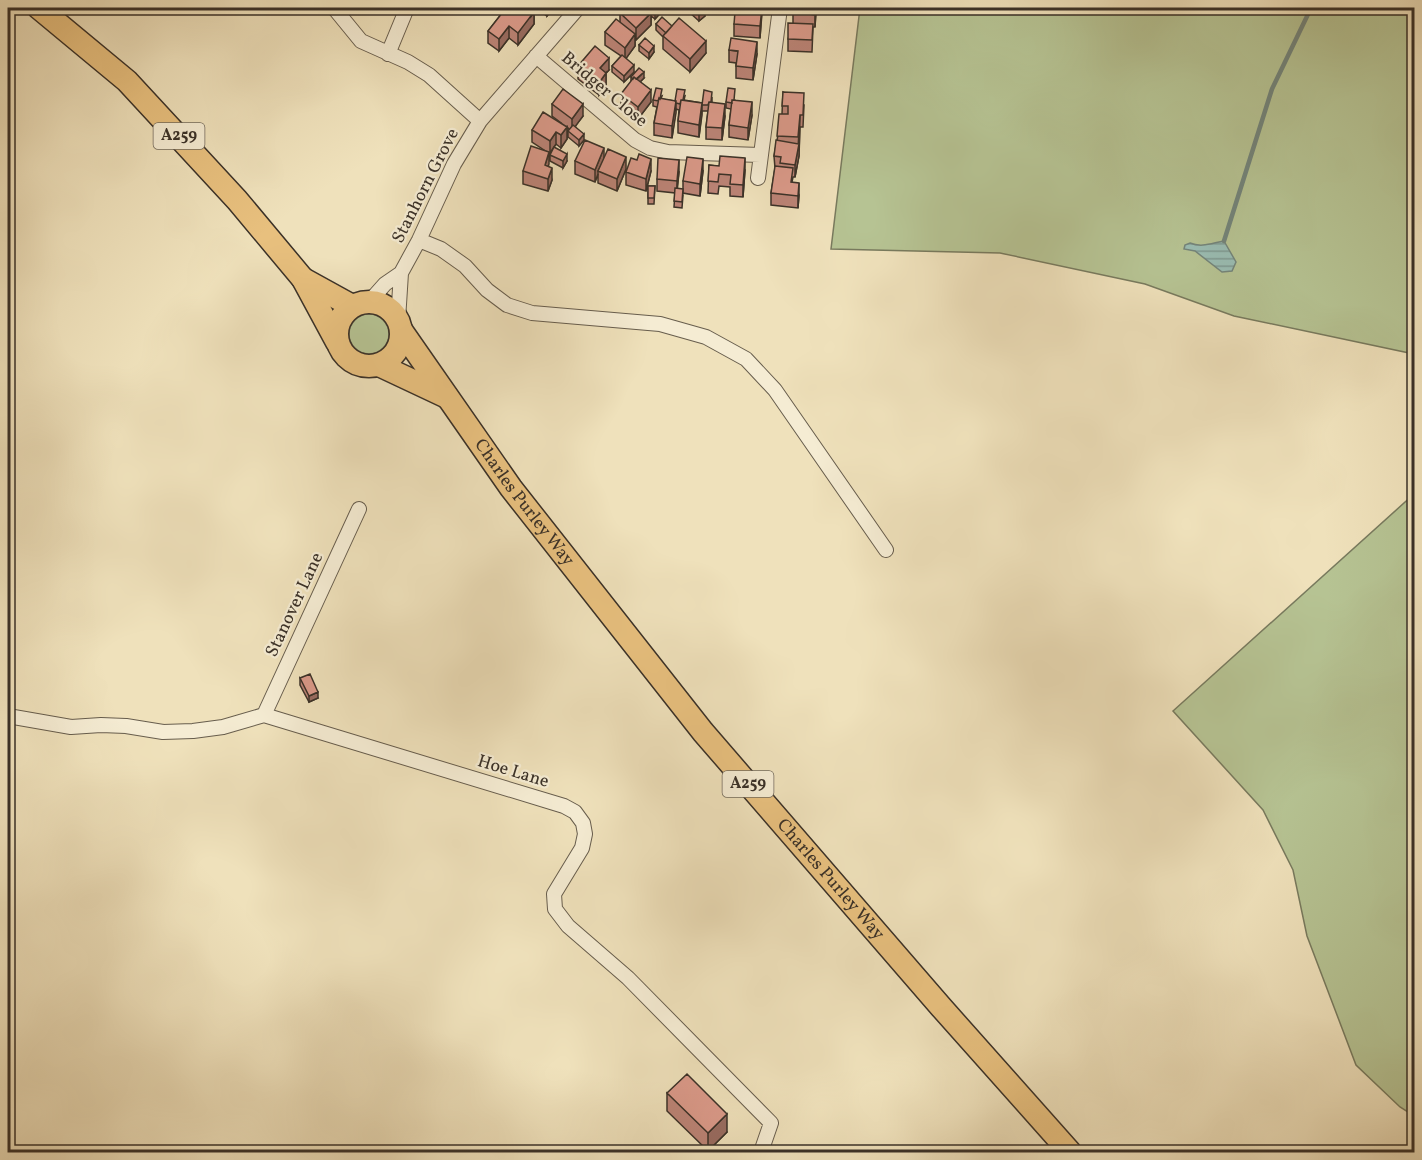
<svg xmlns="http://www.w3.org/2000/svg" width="1422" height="1160" font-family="Vollkorn,serif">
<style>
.green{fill:#b6c393;stroke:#787a5e;stroke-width:1.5}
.water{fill:url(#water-rules);stroke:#74857b;stroke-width:1.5}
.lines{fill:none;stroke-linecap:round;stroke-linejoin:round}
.stream{stroke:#74857b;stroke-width:4.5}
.minor-casing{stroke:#675d4d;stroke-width:16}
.primary-casing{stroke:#3a3128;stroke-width:25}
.minor{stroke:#f5ecd3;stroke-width:14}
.primary{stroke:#e8c07e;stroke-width:22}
.wall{fill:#bc8477;stroke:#3a3128;stroke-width:1.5}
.shaded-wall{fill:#996c61;stroke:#3a3128;stroke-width:1.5}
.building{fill:#db9a8a;stroke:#3a3128;stroke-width:1.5}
.labels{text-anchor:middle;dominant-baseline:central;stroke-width:4.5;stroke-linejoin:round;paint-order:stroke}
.shield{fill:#f5ecd3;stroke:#72695b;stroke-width:1.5}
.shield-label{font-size:16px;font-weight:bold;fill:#3a3128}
.street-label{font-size:18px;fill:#3a3128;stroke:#f5ecd3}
</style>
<defs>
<pattern id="water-rules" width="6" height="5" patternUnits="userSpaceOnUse" patternTransform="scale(1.5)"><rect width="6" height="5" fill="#9abdb3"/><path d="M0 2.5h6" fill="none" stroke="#7f9a92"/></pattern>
</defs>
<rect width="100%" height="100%" fill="#efe1bb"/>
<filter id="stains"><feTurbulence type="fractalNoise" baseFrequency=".00333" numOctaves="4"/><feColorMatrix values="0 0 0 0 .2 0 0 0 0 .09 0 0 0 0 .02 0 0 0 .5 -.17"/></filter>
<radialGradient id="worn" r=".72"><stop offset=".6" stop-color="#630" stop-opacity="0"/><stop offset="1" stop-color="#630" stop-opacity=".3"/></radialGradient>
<path class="green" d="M 860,8 L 1414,8 L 1414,354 L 1234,316 L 1145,284 L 1000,253 L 831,249 Z
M349 334a20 20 0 1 1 40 0a20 20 0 1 1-40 0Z
M 1414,494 L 1414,1116 L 1400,1107 L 1356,1065 L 1307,936 L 1293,870 L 1263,810 L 1173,711 Z"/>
<path class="water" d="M 1224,241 L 1236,262 L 1232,271 L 1222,272 L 1195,251 L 1184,249 L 1185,245 L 1190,243 C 1202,248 1212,243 1224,241 Z"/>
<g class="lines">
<path class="stream" d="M 1224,241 L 1272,89 L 1311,8"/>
<defs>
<path id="minor" d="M 334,8 L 361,41 L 408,62 L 429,75 L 480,121
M 388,54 L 407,8
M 536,56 L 635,140 L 650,148 L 668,152 L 760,155
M 758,178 L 780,8
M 419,240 L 441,249 L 465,266 L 487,290 L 507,305 L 532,313 L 660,324 L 706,337 L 746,359 L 775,390 L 886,550
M 369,302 L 385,284 L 401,273 L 419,240 L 454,164 L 480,121 L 578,8
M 398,320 L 401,273
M 264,715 L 359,509
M 8,716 L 71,727 L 101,725 L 126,726 L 163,732 L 193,731 L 223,727 L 264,715 L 564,806 L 575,812 L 583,823 L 585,834 L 582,848 L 554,894 L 555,909 L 568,926 L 628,978 L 771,1123 L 761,1152"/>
<g id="primary">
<path d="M 39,8 L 127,81 L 237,200 L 303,279 L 337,342"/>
<path d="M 303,279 L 352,306"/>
<circle cx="369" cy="334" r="32"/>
<path id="s1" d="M 401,330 L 511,488 L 703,732 L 941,1007 L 1070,1152"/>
<path d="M 379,365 L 447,397"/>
</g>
</defs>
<use href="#minor" class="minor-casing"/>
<use href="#primary" class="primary-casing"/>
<use href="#minor" class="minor"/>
<use href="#primary" class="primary"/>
</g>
<path class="wall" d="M 506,8 L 553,8 L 547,16 L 535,8 L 534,12 L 534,24 L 518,45 L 509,38 L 499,51 L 488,43 L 488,31 Z
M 626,8 L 665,8 L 655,19 L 651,16 L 651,25 L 636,40 L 635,39 L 635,46 L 626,58 L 634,72 L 624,82 L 612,72 L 612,66 L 621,56 L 605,45 L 605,32 L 620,22 L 620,13 Z
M 676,8 L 687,8 L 682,13 Z
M 689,8 L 702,8 L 705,16 L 699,21 L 689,12 Z
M 740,8 L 762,8 L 760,38 L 734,36 L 734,24 L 743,12 L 744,11 L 740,10 Z
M 816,8 L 815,27 L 813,27 L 812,52 L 788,51 L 788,39 L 793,23 L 793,12 Z
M 656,24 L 706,53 L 690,72 L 663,49 L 663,37 L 656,30 Z
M 639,45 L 654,52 L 649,59 L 639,51 Z
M 729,50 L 757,54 L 753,80 L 736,78 L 736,63 L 729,62 Z
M 578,66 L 609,70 L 606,73 L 606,85 L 599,95 L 578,79 Z
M 631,77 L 644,78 L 640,82 L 651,102 L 638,119 L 621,106 L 621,94 L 631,82 Z
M 783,92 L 804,105 L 803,127 L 800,127 L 799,156 L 795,177 L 793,177 L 792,182 L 799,195 L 798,208 L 771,205 L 771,193 L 775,168 L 774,156 L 782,114 Z
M 662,96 L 661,99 L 675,101 L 685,96 L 684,100 L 702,103 L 712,98 L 712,102 L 725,116 L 722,140 L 706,139 L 706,127 L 708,111 L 702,111 L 699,137 L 678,133 L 678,121 L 679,110 L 676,109 L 672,138 L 654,135 L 654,123 L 657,107 L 653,106 L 653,100 Z
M 735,100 L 752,115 L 748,140 L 729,137 L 729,125 L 731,109 L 726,108 L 726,102 Z
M 552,104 L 583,116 L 575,126 L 584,140 L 579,146 L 568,137 L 568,131 L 569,129 L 567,127 L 567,139 L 561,148 L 556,144 L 550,153 L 549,153 L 548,166 L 552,180 L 548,191 L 523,184 L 523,171 L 547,152 L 532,142 L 532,130 L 561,123 L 552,116 Z
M 550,155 L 567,161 L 563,168 L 550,161 Z
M 604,157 L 626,169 L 617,191 L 598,183 L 598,174 L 595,182 L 575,174 L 575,161 Z
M 709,165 L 745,170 L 743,197 L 730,196 L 730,187 L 719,186 L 718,194 L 708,193 Z
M 651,171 L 646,191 L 626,185 L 626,172 Z
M 703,171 L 700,196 L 683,193 L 683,181 Z
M 679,172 L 677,188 L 683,195 L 682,208 L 674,207 L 675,193 L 657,191 L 657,179 Z
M 648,186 L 655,186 L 654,204 L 648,204 Z
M 300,678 L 318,698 L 309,702 L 300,685 Z
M 667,1093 L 727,1132 L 708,1151 L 667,1111 Z"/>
<path class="shaded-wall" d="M 533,8 L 535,8 L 535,10 L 530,18 L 534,12 L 534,24 L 518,45 L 518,33 Z
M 547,8 L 553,8 L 547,16 Z
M 655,8 L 665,8 L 655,19 Z
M 682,8 L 687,8 L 682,13 Z
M 762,8 L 762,13 L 760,38 L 760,26 Z
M 815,8 L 816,8 L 816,13 L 815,27 Z
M 705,10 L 705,16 L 699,21 L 699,15 Z
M 651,13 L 651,25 L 636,40 L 636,28 Z
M 509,26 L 509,38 L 499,51 L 499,39 Z
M 635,34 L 635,46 L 625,60 L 625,48 Z
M 706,41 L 706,53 L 690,72 L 690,59 Z
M 757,42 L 757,54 L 753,80 L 753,68 Z
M 654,46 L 654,52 L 649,59 L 649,53 Z
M 609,58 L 609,70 L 600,80 L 600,68 Z
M 634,65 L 634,72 L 624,82 L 624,76 Z
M 644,72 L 644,78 L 635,87 L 635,81 Z
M 606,73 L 606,85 L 599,95 L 599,83 Z
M 651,90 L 651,102 L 638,119 L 638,107 Z
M 676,101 L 676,113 L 672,138 L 672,126 Z
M 752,102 L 752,115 L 748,140 L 748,128 Z
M 702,103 L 702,115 L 699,137 L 699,125 Z
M 583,104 L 583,116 L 572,131 L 572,119 Z
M 725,104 L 725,116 L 722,140 L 722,128 Z
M 800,115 L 799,156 L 795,177 L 795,165 L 798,148 Z
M 567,127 L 567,139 L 561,148 L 561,135 Z
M 556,132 L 556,144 L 550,153 L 550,141 Z
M 584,134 L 584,140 L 579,146 L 579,140 Z
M 604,148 L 604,160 L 598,171 L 598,174 L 595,182 L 595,170 Z
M 549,152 L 549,164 L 545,178 L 545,165 Z
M 567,154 L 567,161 L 563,168 L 563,161 Z
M 626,157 L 626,169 L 617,191 L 617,179 Z
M 745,158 L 745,170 L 743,197 L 743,185 Z
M 651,159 L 651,171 L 646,191 L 646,179 Z
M 703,159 L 703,171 L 700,196 L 700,184 Z
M 679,160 L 679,172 L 677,193 L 677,181 Z
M 552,168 L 552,180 L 548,191 L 548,179 Z
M 799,183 L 799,195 L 798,208 L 798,196 Z
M 318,692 L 318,698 L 309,702 L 309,696 Z
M 727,1114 L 727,1132 L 708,1151 L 708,1133 Z"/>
<path class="building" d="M 506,8 L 528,8 L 534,12 L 518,33 L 509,26 L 499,39 L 488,31 Z
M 626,8 L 645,8 L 651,13 L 636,28 L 620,13 Z
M 691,8 L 702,8 L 705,10 L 699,15 Z
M 744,8 L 762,8 L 760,26 L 734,24 L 735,12 L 743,12 Z
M 793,8 L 815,8 L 815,15 L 793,12 Z
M 662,17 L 672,26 L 666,33 L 656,24 Z
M 679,18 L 706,41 L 690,59 L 663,36 Z
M 616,19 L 635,34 L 625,48 L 605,32 Z
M 788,23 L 813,24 L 812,40 L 788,39 Z
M 645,38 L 654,46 L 649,53 L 639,45 Z
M 731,38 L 757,42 L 753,68 L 736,66 L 738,51 L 729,50 Z
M 595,46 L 609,58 L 600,68 L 606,73 L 599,83 L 578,66 Z
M 622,55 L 634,65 L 624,76 L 612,66 Z
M 639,68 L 644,72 L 636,79 L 634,77 L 633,79 L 631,77 Z
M 634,77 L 651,90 L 638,107 L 621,94 Z
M 656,88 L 662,89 L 660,99 L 659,98 L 658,101 L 653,100 Z
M 728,88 L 735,89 L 734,100 L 732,100 L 732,103 L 726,102 Z
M 563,89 L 583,104 L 572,119 L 552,104 Z
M 677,89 L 685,90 L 683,100 L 681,100 L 680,104 L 676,103 L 676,101 L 675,101 Z
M 704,90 L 712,92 L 711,102 L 709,102 L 708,105 L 702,105 Z
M 783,92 L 804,93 L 803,115 L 800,115 L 798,137 L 777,136 L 779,114 L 788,114 L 788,106 L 782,106 Z
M 659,98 L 676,101 L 672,126 L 654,123 Z
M 681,100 L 702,103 L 699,125 L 678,121 Z
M 732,100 L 752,102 L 748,128 L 729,125 Z
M 709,102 L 725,104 L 722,128 L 706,127 Z
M 543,112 L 567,127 L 561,135 L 556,132 L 550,141 L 532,130 Z
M 573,125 L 584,134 L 579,140 L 568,131 Z
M 585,140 L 604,148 L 595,170 L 575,161 Z
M 776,140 L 799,144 L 795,165 L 780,163 L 781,157 L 774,156 Z
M 531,146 L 549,152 L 545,165 L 552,168 L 548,179 L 523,171 Z
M 554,147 L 567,154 L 563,161 L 550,155 Z
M 608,149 L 626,157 L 617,179 L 598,171 Z
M 639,154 L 651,159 L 646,179 L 626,172 L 631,158 L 637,160 Z
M 720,156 L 745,158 L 743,185 L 730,184 L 731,175 L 719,174 L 718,182 L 708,181 L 709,165 L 719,166 Z
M 687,157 L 703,159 L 700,184 L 683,181 Z
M 658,158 L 679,160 L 677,181 L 657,179 Z
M 775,166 L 793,168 L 791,182 L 799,183 L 798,196 L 771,193 Z
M 648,186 L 655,186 L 654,198 L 648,198 Z
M 675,188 L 683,189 L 682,202 L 674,201 Z
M 310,674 L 318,692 L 309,696 L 300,678 Z
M 687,1074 L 727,1114 L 708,1133 L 667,1093 Z"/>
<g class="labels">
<g class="shield">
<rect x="153.5" y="123" width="51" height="26" rx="4.5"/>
<rect x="722.5" y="771" width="51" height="26" rx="4.5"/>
</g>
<g class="shield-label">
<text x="179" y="136">A259</text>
<text x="748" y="784">A259</text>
</g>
<g class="street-label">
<text transform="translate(604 90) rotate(40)">Bridger Close</text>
<text transform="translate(426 186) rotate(-63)">Stanhorn Grove</text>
<text stroke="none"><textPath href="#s1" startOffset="212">Charles Purley Way</textPath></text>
<text transform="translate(295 605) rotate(-65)">Stanover Lane</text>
<text transform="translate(513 772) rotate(17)">Hoe Lane</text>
<text stroke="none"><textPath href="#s1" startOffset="698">Charles Purley Way</textPath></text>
</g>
</g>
<rect width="1422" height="1160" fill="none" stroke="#efe1bb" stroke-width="30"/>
<rect x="9" y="9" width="1404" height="1142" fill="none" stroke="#3a3128" stroke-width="3"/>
<rect x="15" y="15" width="1392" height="1130" fill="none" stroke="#3a3128" stroke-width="1.5"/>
<rect width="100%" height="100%" filter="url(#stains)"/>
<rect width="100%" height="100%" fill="url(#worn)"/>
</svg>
